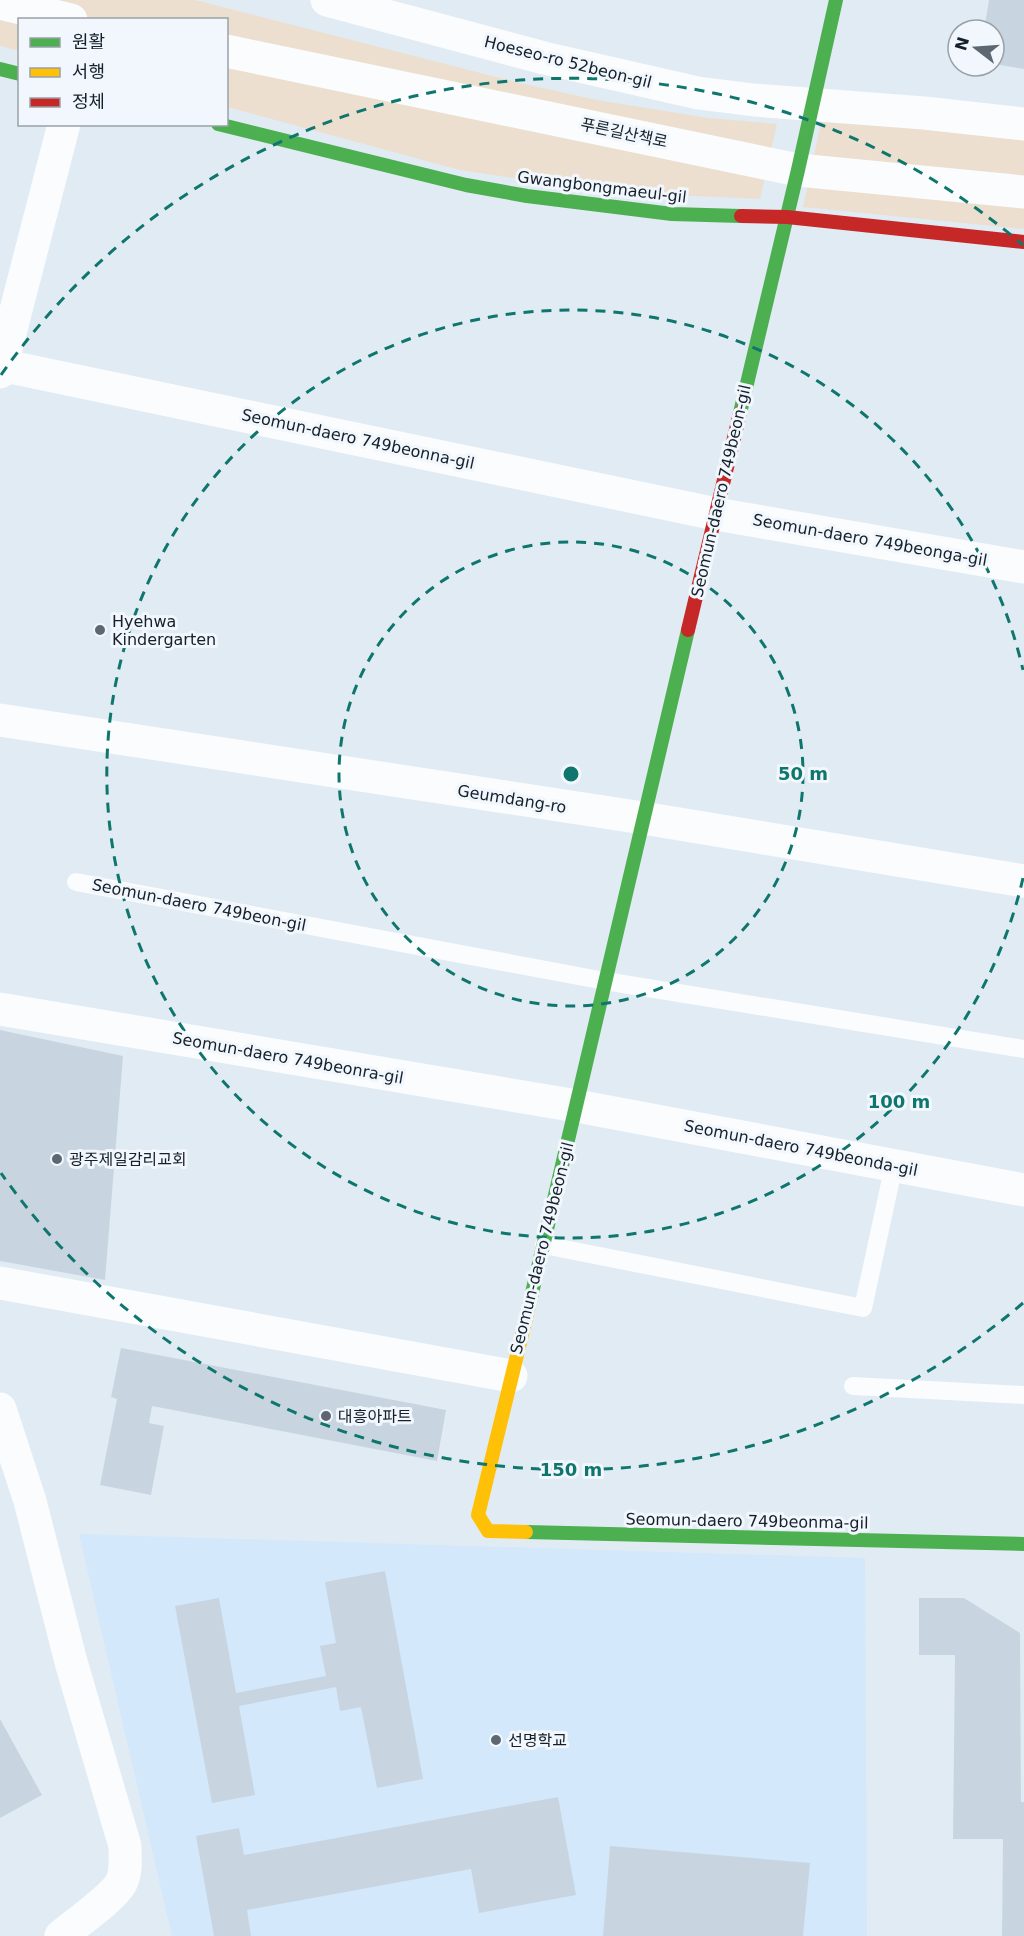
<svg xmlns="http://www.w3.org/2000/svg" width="1024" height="1936" font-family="'DejaVu Sans','Noto Sans KR',sans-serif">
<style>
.built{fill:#d3e8fa}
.green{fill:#ecdfcf}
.building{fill:#c8d5e1}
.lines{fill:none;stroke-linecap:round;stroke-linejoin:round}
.lane{stroke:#fafcfd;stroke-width:18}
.street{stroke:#fafcfd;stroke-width:33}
.fast{stroke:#4caf50;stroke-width:14}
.slow{stroke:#ffc107;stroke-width:14}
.jam{stroke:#c62828;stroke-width:14}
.ring{fill:none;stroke:#0f766e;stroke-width:3;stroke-dasharray:10 8}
.poi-dot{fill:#5c6771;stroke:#f1f7fc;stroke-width:2}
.labels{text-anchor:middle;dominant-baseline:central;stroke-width:6;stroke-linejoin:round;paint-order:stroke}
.street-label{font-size:16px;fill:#15202a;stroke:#f1f7fc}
.poi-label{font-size:16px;fill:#15202a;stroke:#f1f7fc;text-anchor:start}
.centre{fill:#0f766e;stroke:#f1f7fc;stroke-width:3}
.ring-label{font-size:18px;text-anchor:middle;font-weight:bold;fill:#0f766e;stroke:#f1f7fc;stroke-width:6;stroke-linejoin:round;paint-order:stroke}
</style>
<rect width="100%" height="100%" fill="#e1ebf4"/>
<path class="built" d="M 79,1534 L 865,1558 L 867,1936 L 172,1936 Z"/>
<path class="green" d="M 0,0 L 195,0 L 520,83 L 597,100 L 708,118 L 777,124 L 760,199 L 608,192 L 460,170 L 227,107 L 226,20 L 20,20 L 19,51 L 0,46 Z
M 822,118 L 1024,139 L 1024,229 L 803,207 Z"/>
<path class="building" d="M 989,0 L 1024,0 L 1024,69 L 994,64 L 994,30 L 984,30 Z
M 0,1030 L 123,1056 L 105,1280 L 0,1261 Z
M 121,1348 L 446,1410 L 437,1461 L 152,1406 L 149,1423 L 164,1426 L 151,1495 L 100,1485 L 117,1399 L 111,1397 Z
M 385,1571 L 423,1779 L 377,1788 L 361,1707 L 340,1711 L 336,1687 L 239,1706 L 255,1795 L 212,1803 L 175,1606 L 219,1598 L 236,1693 L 326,1676 L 320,1646 L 336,1643 L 325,1582 Z
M 919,1598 L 964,1598 L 1020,1633 L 1021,1802 L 1024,1802 L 1024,1936 L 1002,1936 L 1003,1839 L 953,1839 L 955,1655 L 919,1655 Z
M 0,1719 L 42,1795 L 0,1818 Z
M 558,1797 L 576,1895 L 479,1913 L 471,1869 L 247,1910 L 251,1936 L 214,1936 L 196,1836 L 239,1828 L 244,1855 Z
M 610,1846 L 810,1863 L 803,1936 L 603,1936 Z"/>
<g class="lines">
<path class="lane" d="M 76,882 L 605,981 L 1024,1049
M 544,1245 L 863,1308 L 894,1165
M 853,1386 L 1024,1395"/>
<path class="street" d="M 327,0 L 544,58 L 698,93 L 754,100 L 924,113 L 1024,124
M 0,3 L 71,20
M 226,51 L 798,170 L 1024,192
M 0,365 L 716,514 L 1024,567
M 0,372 L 64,124
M 0,720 L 643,818 L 1024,881
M 0,1009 L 577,1106 L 1024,1190
M 0,1283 L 511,1376
M 0,1409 L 30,1501 L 71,1662 L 125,1846 C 125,1859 127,1871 121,1883 C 112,1899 76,1923 61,1936"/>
<path class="fast" d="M 0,69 L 20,74
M 218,124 L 466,185 L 527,196 L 672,214 L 741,216
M 740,413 L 798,170 L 836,0
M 528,1310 L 688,630
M 526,1532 L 1024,1544"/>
<path class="slow" d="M 526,1532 L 488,1531 L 478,1515 L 528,1310"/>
<path class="jam" d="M 741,216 L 787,217 L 1024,242
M 688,630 L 740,413"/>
</g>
<g class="ring">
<circle cx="571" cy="774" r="232"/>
<path d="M1023 878A464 464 0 1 1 1023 670"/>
<path d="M1023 1303A696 696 0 0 1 1 1173M1 375A696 696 0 0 1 1023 245"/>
</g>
<g class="poi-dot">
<circle cx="100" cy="630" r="6"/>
<circle cx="57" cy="1159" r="6"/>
<circle cx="326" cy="1416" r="6"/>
<circle cx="496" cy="1740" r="6"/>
</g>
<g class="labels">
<g class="street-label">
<text transform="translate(568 62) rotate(14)">Hoeseo-ro 52beon-gil</text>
<text transform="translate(624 133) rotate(12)">푸른길산책로</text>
<text transform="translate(602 187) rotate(7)">Gwangbongmaeul-gil</text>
<text transform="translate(358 439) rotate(12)">Seomun-daero 749beonna-gil</text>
<text transform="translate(721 491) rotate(-77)">Seomun-daero 749beon-gil</text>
<text transform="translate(870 540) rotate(10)">Seomun-daero 749beonga-gil</text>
<text transform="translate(512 799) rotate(9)">Geumdang-ro</text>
<text transform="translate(199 905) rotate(11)">Seomun-daero 749beon-gil</text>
<text transform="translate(288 1058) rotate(10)">Seomun-daero 749beonra-gil</text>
<text transform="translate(801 1148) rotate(11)">Seomun-daero 749beonda-gil</text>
<text transform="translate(542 1248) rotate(-76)">Seomun-daero 749beon-gil</text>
<text transform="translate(747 1521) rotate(1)">Seomun-daero 749beonma-gil</text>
</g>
<g class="poi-label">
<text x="112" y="621">Hyehwa<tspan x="112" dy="18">Kindergarten</tspan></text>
<text x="69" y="1159">광주제일감리교회</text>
<text x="338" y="1416">대흥아파트</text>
<text x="508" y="1740">선명학교</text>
</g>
</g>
<circle cx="571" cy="774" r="9" class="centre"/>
<g class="ring-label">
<text x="803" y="780">50 m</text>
<text x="899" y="1108">100 m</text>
<text x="571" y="1476">150 m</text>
</g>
<rect x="18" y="18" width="210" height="108" fill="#f1f7fc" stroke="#99a1a8" stroke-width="1.5"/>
<rect x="30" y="38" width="30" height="9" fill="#4caf50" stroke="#99a1a8" stroke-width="1.5"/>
<text x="72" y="48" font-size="18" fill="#15202a">원활</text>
<rect x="30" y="68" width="30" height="9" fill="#ffc107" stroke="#99a1a8" stroke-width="1.5"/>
<text x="72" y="78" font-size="18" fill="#15202a">서행</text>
<rect x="30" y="98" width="30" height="9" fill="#c62828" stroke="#99a1a8" stroke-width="1.5"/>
<text x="72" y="108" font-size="18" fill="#15202a">정체</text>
<g transform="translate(976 48) rotate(287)"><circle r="28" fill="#f1f7fc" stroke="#99a1a8" stroke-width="1.5"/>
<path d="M0-4.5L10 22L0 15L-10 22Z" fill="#5c6771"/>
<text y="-9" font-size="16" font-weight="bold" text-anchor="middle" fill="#15202a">N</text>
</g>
</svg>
